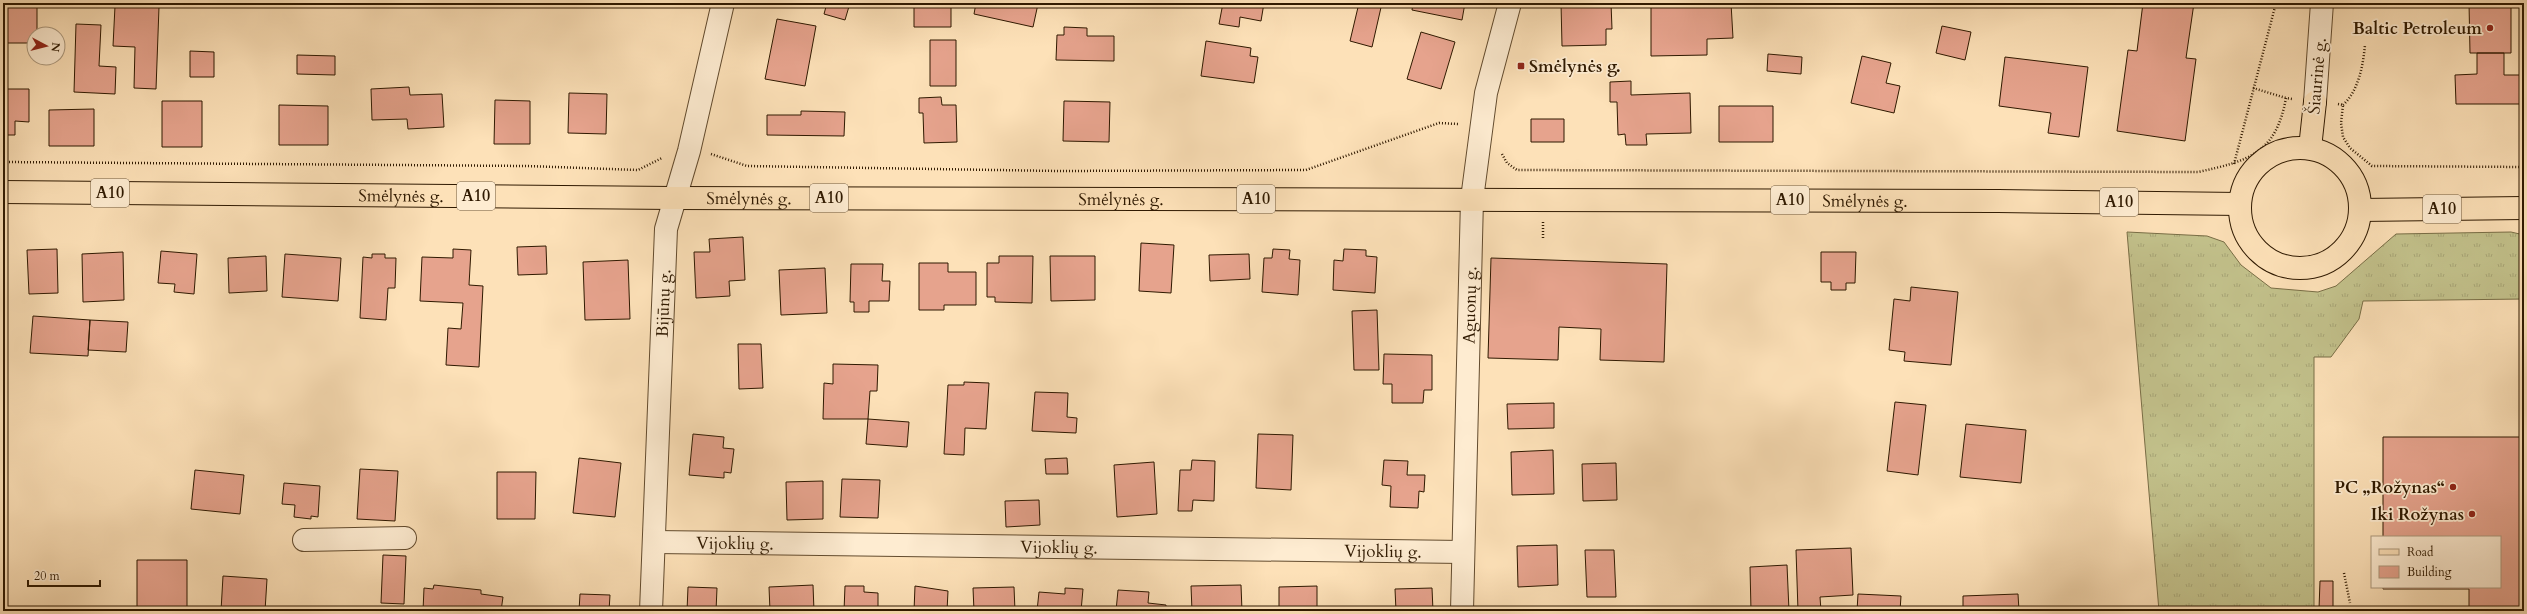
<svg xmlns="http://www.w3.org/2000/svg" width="2527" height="614" font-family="Cardo,serif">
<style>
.grass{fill:url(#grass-tufts);stroke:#796e46}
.building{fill:#e6a38d;stroke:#2f1900}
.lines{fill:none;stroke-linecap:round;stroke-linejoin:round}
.minor-casing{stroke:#624b2e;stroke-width:24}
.major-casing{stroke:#2f1900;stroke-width:24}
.highway-casing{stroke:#2f1900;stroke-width:24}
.path{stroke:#2f1900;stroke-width:2.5;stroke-dasharray:1 2;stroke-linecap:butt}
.minor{stroke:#feecd1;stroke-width:22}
.major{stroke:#fde1b8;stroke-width:22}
.highway{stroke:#fde1b8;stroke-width:22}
.poi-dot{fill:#8f2418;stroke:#feecd1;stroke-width:1.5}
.labels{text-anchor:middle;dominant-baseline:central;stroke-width:3.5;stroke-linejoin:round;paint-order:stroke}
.shield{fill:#feecd1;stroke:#6d583f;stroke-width:1}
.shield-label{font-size:16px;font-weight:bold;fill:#2f1900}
.poi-label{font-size:17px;font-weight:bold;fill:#2f1900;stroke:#feecd1;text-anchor:end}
.street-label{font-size:17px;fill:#2f1900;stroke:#feecd1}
</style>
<defs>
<pattern id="grass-tufts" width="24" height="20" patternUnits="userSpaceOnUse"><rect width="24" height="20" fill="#c3c28c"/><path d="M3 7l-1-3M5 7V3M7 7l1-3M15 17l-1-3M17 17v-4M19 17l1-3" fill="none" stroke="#a8a677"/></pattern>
</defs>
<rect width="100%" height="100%" fill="#fde1b8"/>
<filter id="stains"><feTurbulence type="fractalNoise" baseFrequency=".005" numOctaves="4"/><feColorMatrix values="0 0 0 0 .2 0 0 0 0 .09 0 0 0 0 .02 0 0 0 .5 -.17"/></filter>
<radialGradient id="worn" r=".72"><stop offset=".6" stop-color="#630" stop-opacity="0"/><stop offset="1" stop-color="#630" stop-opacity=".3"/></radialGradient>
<path class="grass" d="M 2127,232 L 2207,236 L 2224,242 L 2241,265 L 2271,288 L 2318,292 L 2336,286 L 2396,234 L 2511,232 L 2524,235 L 2524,299 L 2363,301 L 2359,319 L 2331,357 L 2314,357 L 2314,611 L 2159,611 Z"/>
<path class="building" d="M 3,3 L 37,3 L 37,34 L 34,34 L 34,43 L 3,43 Z
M 596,3 L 618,3 L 618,6 Z
M 827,3 L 850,3 L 845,20 L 824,14 Z
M 914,3 L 951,3 L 951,27 L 914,27 Z
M 976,3 L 1034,3 L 1038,4 L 1033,27 L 974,14 Z
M 1223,3 L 1264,3 L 1261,21 L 1240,17 L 1239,27 L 1219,24 Z
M 1359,3 L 1382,3 L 1372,47 L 1350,41 Z
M 1413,3 L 1465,3 L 1462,20 L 1412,10 Z
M 1561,3 L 1611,3 L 1612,29 L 1606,29 L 1606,45 L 1562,46 Z
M 1651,3 L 1731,3 L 1733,38 L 1707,39 L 1707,55 L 1651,56 Z
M 2143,3 L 2194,3 L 2186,58 L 2196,59 L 2185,141 L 2117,131 L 2128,50 L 2137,51 Z
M 2469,3 L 2511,3 L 2511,53 L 2470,53 Z
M 115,6 L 159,7 L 156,89 L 134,88 L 135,47 L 113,46 Z
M 777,19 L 816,26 L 805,86 L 765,79 Z
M 76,24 L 101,25 L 99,66 L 116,67 L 115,94 L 74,92 Z
M 1942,26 L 1971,32 L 1965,60 L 1936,53 Z
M 1064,27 L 1087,28 L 1087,36 L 1114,36 L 1114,61 L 1056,60 L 1057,35 L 1064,35 Z
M 1421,32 L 1455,42 L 1441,89 L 1407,79 Z
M 930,40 L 956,40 L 956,86 L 930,86 Z
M 1206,41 L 1251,48 L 1250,56 L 1258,57 L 1254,83 L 1201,76 Z
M 190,51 L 214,52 L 214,77 L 190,77 Z
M 2477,53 L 2504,53 L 2504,75 L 2523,75 L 2524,104 L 2456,104 L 2455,75 L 2477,74 Z
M 1768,54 L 1802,57 L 1801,74 L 1767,71 Z
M 297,55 L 335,56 L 335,75 L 297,74 Z
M 1862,56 L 1891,63 L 1886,83 L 1900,86 L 1894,113 L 1851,103 Z
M 2005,57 L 2088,67 L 2079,137 L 2048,133 L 2051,113 L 1999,106 Z
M 1631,81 L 1631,95 L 1690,93 L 1691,133 L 1646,134 L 1647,145 L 1626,145 L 1625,134 L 1618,135 L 1617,102 L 1610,102 L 1610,82 Z
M 409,87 L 410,95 L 442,94 L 444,127 L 408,129 L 407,119 L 372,120 L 371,89 Z
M 3,89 L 29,89 L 29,122 L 15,121 L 15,135 L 3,135 Z
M 569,93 L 607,94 L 606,134 L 568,133 Z
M 941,97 L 942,105 L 956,105 L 957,142 L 924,143 L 923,113 L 919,113 L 919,98 Z
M 495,100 L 530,101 L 530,144 L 494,144 Z
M 162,101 L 202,101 L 202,147 L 162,147 Z
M 1064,101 L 1110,102 L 1109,142 L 1063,141 Z
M 279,105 L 328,106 L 328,145 L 279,145 Z
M 1719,106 L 1773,106 L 1773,142 L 1719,142 Z
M 94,109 L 94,146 L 49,146 L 49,110 Z
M 801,111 L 845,112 L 844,136 L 767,135 L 767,115 L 801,115 Z
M 1531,119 L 1564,119 L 1564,142 L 1531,142 Z
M 743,237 L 745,280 L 729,281 L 730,296 L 696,298 L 694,252 L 710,252 L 709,239 Z
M 1141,243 L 1174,245 L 1171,293 L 1139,291 Z
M 546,246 L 547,274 L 518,275 L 517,247 Z
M 57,249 L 58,293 L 29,294 L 27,250 Z
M 453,249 L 471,250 L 469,285 L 483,286 L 479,367 L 446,365 L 448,328 L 461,329 L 463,303 L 420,301 L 422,257 L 453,258 Z
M 1273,249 L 1290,250 L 1289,259 L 1300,260 L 1298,295 L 1262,292 L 1264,258 L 1272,258 Z
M 1344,249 L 1366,250 L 1366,256 L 1377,257 L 1375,293 L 1333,290 L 1334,260 L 1343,261 Z
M 161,251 L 197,254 L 194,294 L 174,292 L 175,284 L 158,283 Z
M 123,252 L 124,300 L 83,302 L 82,254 Z
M 1821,252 L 1856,252 L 1855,283 L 1846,283 L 1846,290 L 1831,290 L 1831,282 L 1821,282 Z
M 285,254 L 341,258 L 338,301 L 282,297 Z
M 372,254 L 385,254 L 385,258 L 396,258 L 395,288 L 388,288 L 386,320 L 360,318 L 363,257 L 372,258 Z
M 1249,254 L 1250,279 L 1210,281 L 1209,255 Z
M 266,256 L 267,291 L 229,293 L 228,258 Z
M 999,256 L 1033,256 L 1032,303 L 995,302 L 995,297 L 987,297 L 987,263 L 999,263 Z
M 1050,256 L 1095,256 L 1095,300 L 1051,301 Z
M 1491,258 L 1667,264 L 1664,362 L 1600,360 L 1601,329 L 1559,327 L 1558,360 L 1488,358 Z
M 628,260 L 630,319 L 585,320 L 583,262 Z
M 919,263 L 948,263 L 948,272 L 976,272 L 976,305 L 944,305 L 944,310 L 919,310 Z
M 851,264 L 883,264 L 882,281 L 890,281 L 889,301 L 869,301 L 869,312 L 854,312 L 854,302 L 850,302 Z
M 825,268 L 827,313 L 781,315 L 779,270 Z
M 1911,287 L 1958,292 L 1951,365 L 1904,361 L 1905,352 L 1889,350 L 1894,299 L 1910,301 Z
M 1377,310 L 1379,370 L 1354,370 L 1352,311 Z
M 33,316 L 90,320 L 88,356 L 30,353 Z
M 90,320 L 128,322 L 126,352 L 88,350 Z
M 738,344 L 761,344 L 763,388 L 739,389 Z
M 1384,354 L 1432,355 L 1432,390 L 1424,390 L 1423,403 L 1392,403 L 1392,384 L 1383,384 Z
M 833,364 L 878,365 L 877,391 L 870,391 L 868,419 L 823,419 L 824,383 L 833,384 Z
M 964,382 L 989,383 L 986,429 L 965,428 L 964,455 L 944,454 L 948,385 L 964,385 Z
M 1035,392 L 1068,393 L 1067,417 L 1077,418 L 1076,433 L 1032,431 Z
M 1895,402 L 1926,405 L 1918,475 L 1887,471 Z
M 1554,403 L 1554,428 L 1508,429 L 1507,404 Z
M 868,419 L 909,422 L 907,447 L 866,444 Z
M 1966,424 L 2026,430 L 2021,483 L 1960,477 Z
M 693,434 L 724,437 L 723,448 L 734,449 L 731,473 L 724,472 L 724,478 L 689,475 Z
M 1258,434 L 1293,435 L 1291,490 L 1256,488 Z
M 2383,437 L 2524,437 L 2524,603 L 2516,611 L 2469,611 L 2469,589 L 2383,589 L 2383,587 L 2500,587 L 2500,537 L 2383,537 Z
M 1553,450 L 1554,494 L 1512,495 L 1511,452 Z
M 579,458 L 621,463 L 615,517 L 573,513 Z
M 1067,458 L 1068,474 L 1046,474 L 1045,459 Z
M 1192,460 L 1215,461 L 1214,501 L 1193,500 L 1192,511 L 1178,511 L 1180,470 L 1191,470 Z
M 1384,460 L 1408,461 L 1407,475 L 1425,475 L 1424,492 L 1419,491 L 1418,508 L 1390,507 L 1391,486 L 1382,485 Z
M 1154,462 L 1157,514 L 1117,517 L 1114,465 Z
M 1616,463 L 1617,500 L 1583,501 L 1582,464 Z
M 360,469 L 398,471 L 395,521 L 357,519 Z
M 195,470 L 244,475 L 240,514 L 191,509 Z
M 497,472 L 536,472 L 535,519 L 497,519 Z
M 842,479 L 880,480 L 878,518 L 840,517 Z
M 823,481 L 823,519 L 787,520 L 786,482 Z
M 284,483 L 320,486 L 318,517 L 311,516 L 311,519 L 294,517 L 295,505 L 282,504 Z
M 1039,500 L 1040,525 L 1006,527 L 1005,501 Z
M 1557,545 L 1558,585 L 1518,587 L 1517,546 Z
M 1851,548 L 1853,595 L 1820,597 L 1821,611 L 1798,611 L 1796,550 Z
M 1585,550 L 1614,550 L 1616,597 L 1587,597 Z
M 383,555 L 406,556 L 404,604 L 381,603 Z
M 137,560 L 187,560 L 187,611 L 137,611 Z
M 1787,565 L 1789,611 L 1751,611 L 1750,567 Z
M 223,576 L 267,579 L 265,611 L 221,611 Z
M 2320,581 L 2333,581 L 2333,609 L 2319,609 Z
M 434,585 L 481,590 L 481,594 L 503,597 L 501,611 L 423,611 L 424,588 L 433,589 Z
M 813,585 L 814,611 L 770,611 L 769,587 Z
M 1241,585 L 1242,611 L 1192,611 L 1191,586 Z
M 845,586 L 864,586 L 864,592 L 878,593 L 878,611 L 844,611 Z
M 915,586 L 948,591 L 947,611 L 914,611 Z
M 1317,586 L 1317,611 L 1279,611 L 1279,587 Z
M 688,587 L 717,588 L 716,611 L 687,611 Z
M 1014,587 L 1015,611 L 974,611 L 973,588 Z
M 1065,588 L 1083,589 L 1081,611 L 1037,611 L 1039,592 L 1065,594 Z
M 1432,588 L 1433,611 L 1396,611 L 1395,589 Z
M 1118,590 L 1149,592 L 1148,603 L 1166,605 L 1166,611 L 1116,611 Z
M 580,594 L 610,595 L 609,611 L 579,611 Z
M 1858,594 L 1901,596 L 1900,611 L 1857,611 Z
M 2018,594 L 2019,611 L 1963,611 L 1963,596 Z
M 1577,608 L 1577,611 L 1543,611 L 1542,609 Z
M 344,609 L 382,610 L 382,611 L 344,611 Z"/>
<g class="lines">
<defs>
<g id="minor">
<path d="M 2315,102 L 2322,3"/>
<path d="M 304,540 L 405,538"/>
<path id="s1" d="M 654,542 L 1463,552"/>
<path id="s2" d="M 651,611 L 666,229 L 689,151 L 723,3"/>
<path id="s3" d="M 1462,611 L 1472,199 L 1486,93 L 1510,3"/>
</g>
<path id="major" d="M 2310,148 L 2315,102"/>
<g id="highway">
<circle cx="2300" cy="208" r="60"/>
<path id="s4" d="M 3,192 L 673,198 L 1998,201 L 2240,204"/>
<path d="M 2360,210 L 2524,208"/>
</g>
</defs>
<use href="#minor" class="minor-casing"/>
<use href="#major" class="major-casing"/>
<use href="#highway" class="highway-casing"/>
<path class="path" d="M 2253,88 L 2286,98
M 2338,104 L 2343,105 L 2341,123 L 2343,137 L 2350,148 L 2372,166 L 2524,167
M 2343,105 C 2359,90 2363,65 2365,45
M 711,154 L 747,166 L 1059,171 L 1306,170 L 1439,123 L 1458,124
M 1502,154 L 1507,163 L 1517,170 L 2198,172 C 2248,161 2276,154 2286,98 L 2292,99
M 3,162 L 527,166 L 638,170 L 662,158
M 2234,164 L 2276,3
M 1543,238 L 1543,222
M 2344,573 L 2350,603"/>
<use href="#minor" class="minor"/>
<use href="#major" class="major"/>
<use href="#highway" class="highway"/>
</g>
<g class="poi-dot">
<circle cx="2490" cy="28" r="4"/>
<rect x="1517" y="62" width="8" height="8" rx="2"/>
<circle cx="2453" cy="487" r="4"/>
<circle cx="2472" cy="514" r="4"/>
</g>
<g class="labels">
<g class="shield">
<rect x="91" y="179" width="38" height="28" rx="3"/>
<rect x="457" y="182" width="38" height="28" rx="3"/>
<rect x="810" y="184" width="38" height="28" rx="3"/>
<rect x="1237" y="185" width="38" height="28" rx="3"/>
<rect x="1771" y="186" width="38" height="28" rx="3"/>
<rect x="2100" y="188" width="38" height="28" rx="3"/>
<rect x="2423" y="195" width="38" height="28" rx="3"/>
</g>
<g class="shield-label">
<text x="110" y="193">A10</text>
<text x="476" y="196">A10</text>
<text x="829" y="198">A10</text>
<text x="1256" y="199">A10</text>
<text x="1790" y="200">A10</text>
<text x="2119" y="202">A10</text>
<text x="2442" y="209">A10</text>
</g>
<g class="poi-label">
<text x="2482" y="28">Baltic Petroleum</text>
<text x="1529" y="66" text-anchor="start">Smėlynės g.</text>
<text x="2445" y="487">PC „Rožynas“</text>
<text x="2464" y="514">Iki Rožynas</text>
</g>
<g class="street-label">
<text transform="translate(2317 76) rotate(-85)">Šiaurinė g.</text>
<text stroke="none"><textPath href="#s4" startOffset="398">Smėlynės g.</textPath></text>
<text stroke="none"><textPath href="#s4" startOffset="746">Smėlynės g.</textPath></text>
<text stroke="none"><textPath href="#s4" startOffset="1118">Smėlynės g.</textPath></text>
<text stroke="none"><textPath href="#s4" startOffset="1862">Smėlynės g.</textPath></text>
<text stroke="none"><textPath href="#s2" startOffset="308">Bijūnų g.</textPath></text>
<text stroke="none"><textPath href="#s3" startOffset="306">Aguonų g.</textPath></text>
<text stroke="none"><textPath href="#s1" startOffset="81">Vijoklių g.</textPath></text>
<text stroke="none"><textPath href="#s1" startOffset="405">Vijoklių g.</textPath></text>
<text stroke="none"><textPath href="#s1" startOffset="729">Vijoklių g.</textPath></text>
</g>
</g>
<rect width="2527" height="614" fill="none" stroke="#fde1b8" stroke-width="16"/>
<rect x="4" y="4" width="2519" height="606" fill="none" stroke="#2f1900" stroke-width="2"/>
<rect x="8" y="8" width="2511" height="598" fill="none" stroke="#2f1900"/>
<rect x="2371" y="536" width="130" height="52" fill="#feecd1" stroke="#ab987d"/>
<rect x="2379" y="549" width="20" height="6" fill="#fde1b8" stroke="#ab987d"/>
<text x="2407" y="556" font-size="12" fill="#2f1900">Road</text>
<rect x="2379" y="566" width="20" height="12" fill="#e6a38d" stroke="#ab987d"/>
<text x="2407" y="576" font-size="12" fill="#2f1900">Building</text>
<g transform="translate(46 46) rotate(97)"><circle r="19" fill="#feecd1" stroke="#ab987d"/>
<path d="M0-3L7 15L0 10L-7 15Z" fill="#8f2418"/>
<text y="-6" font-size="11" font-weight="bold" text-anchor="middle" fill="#2f1900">N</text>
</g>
<path d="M28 580v6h72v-6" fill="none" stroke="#2f1900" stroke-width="2"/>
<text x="34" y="580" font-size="12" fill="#2f1900" stroke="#feecd1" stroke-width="3" paint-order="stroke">20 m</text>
<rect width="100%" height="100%" filter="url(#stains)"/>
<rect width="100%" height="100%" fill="url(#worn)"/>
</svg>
